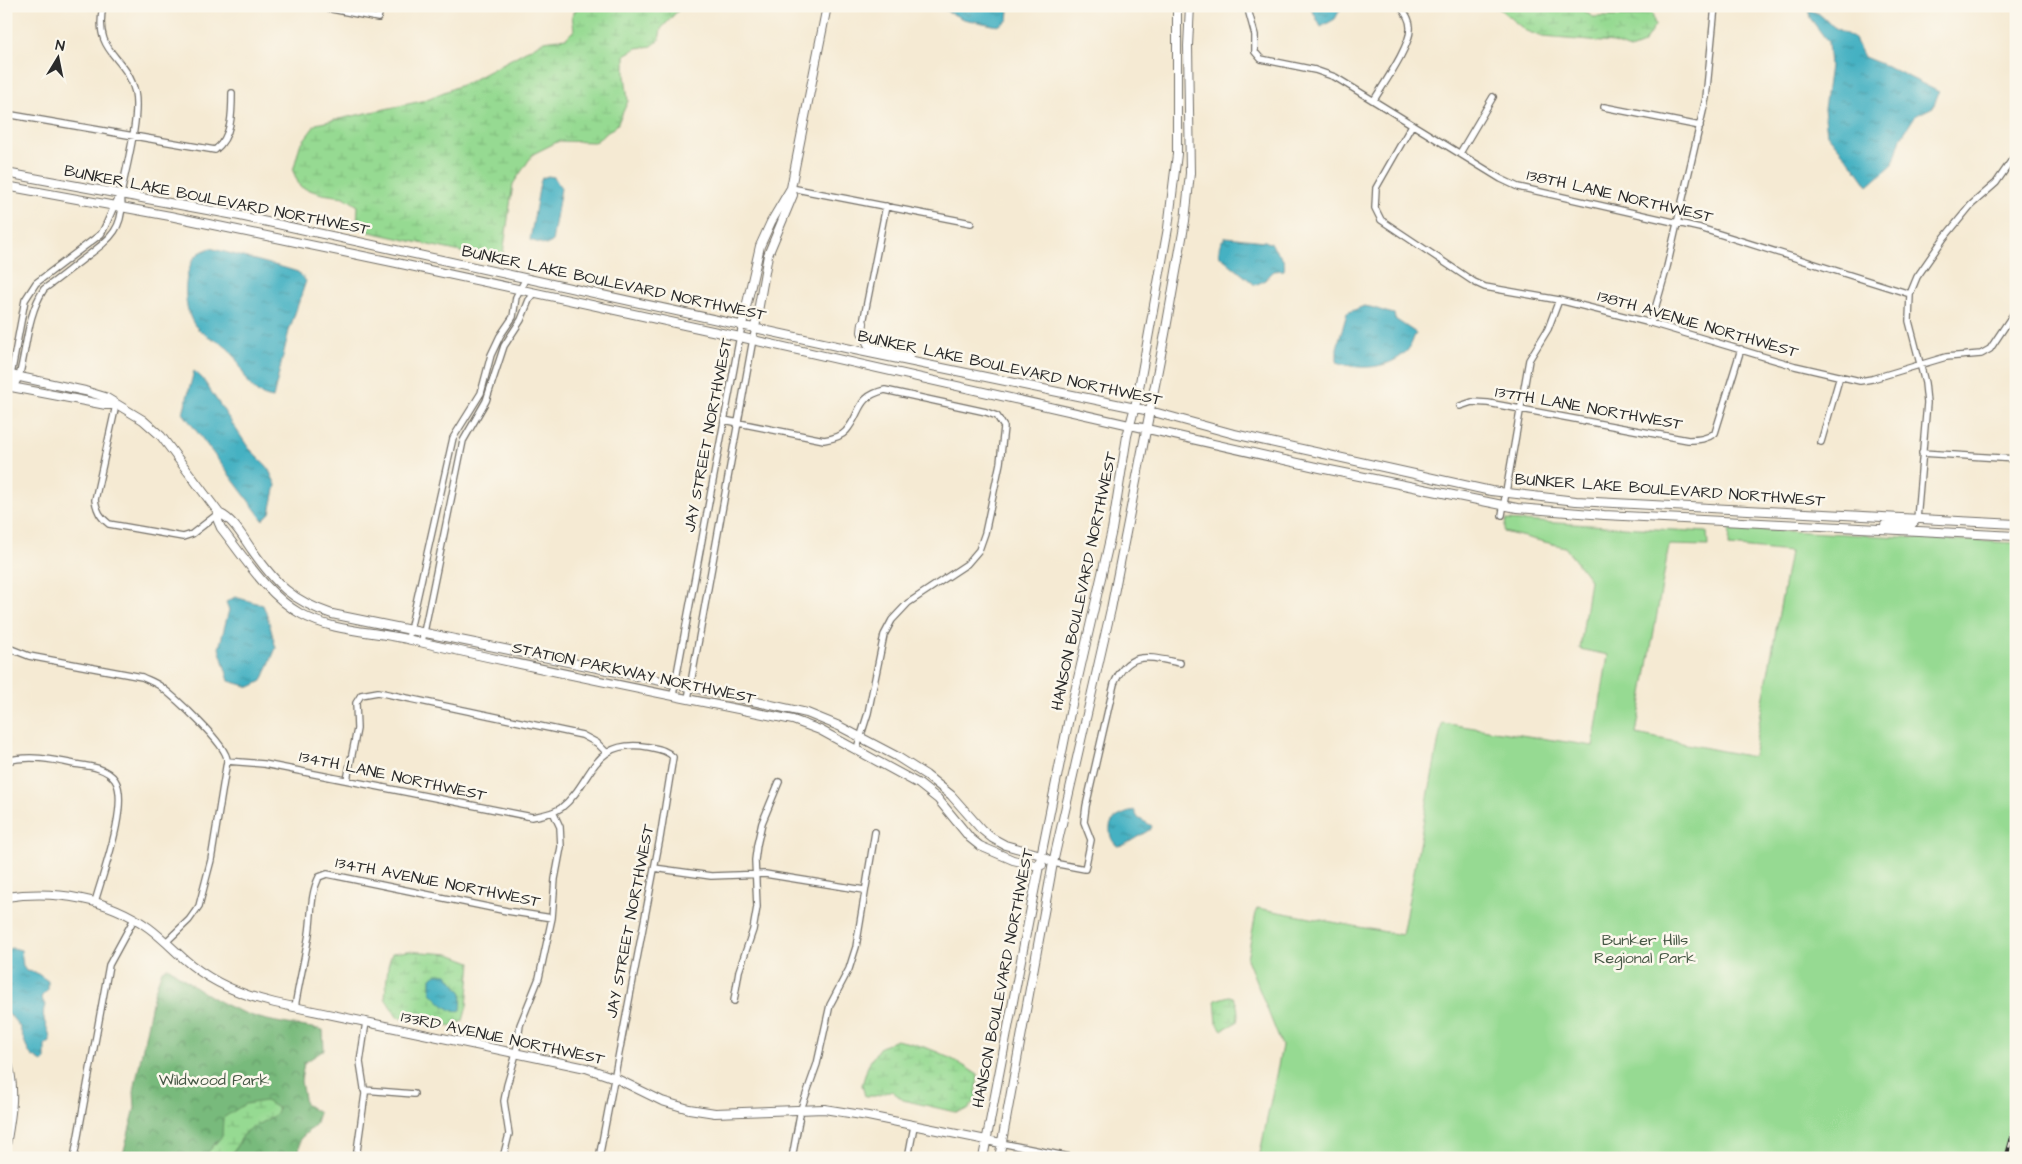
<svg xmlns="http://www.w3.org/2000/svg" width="2022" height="1164" font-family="'Architects Daughter',sans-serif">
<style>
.green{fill:#96da92;stroke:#60825e}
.forest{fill:url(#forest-crowns);stroke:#527254}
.wetland{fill:url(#wetland-marsh);stroke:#60825e}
.water{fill:url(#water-ripples);stroke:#386e76}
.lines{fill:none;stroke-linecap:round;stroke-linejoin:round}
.street-casing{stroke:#726e66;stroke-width:8}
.secondary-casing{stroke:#726e66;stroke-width:10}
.street{stroke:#fff;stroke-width:5.5}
.secondary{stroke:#fff;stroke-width:8}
.rail-casing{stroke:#2b2b2b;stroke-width:4}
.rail{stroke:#fbf7ec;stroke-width:2;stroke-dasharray:5.5;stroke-linecap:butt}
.labels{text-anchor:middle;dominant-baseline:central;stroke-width:5;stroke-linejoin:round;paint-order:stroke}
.street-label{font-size:16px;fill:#2b2b2b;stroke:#fbf7ec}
.park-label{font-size:16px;fill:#465745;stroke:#fbf7ec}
</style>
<defs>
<pattern id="forest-crowns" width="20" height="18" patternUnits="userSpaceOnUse" patternTransform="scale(1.25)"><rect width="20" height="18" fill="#78ba7c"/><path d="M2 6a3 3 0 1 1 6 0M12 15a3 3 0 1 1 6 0" fill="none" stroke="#639766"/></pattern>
<pattern id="wetland-marsh" width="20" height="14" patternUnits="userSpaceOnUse" patternTransform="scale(1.25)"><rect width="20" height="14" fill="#96da92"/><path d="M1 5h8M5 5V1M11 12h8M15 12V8" fill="none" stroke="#81bb7e"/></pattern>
<pattern id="water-ripples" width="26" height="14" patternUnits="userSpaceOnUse" patternTransform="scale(1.25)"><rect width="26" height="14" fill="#45b1c2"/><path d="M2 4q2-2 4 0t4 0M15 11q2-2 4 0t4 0" fill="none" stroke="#3a909e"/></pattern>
</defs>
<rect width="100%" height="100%" fill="#fbf7ec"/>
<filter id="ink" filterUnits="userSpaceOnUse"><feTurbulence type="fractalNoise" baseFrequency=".02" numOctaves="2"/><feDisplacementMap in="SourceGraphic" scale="10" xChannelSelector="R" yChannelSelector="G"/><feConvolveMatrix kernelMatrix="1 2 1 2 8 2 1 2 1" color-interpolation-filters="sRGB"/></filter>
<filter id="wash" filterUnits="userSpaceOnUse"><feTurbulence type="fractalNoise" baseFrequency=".0096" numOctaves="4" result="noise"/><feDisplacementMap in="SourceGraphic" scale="20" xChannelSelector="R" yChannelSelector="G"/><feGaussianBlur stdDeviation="1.12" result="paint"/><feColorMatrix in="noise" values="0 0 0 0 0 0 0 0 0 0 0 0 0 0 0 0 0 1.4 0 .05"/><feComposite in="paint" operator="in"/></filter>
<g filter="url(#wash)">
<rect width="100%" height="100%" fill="#f5ead3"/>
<path class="green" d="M 1506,520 L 1707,532 L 1708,546 L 1669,545 L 1636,734 L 1753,757 L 1790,552 L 1729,546 L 1730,528 L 2016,543 L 2016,1158 L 1259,1158 L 1282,1046 L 1247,959 L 1257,908 L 1402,935 L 1442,723 L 1593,746 L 1608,655 L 1580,649 L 1590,580 L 1565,547 L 1504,532 Z"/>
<path class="forest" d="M 168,967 C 192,985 218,1004 247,1014 C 271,1023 298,1025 323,1030 L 324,1050 L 304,1063 L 301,1081 L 305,1104 L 319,1113 L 315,1125 L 300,1139 L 299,1158 L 229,1158 L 246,1131 C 227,1135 214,1137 207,1158 L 122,1158 L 135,1108 L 134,1091 L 154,993 L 162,970 Z"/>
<path class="wetland" d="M 579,6 L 682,6 L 661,29 L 659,40 L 652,46 L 637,48 L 625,55 L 625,75 L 628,101 L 617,125 L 595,142 L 559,141 L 533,154 L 513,184 L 502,261 L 365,231 L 357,225 L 358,206 L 344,197 L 322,194 L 300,187 L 293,171 L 300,145 L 316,124 L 422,101 L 471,81 L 544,41 L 566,38 L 574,30 L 572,15 Z
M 746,6 L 796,6 L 791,14 L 770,15 Z
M 1496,6 L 1577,6 L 1593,17 L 1637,16 L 1645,12 L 1652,13 L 1655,26 L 1643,44 L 1630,49 L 1614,43 L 1543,37 L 1526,31 Z
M 408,951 L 450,954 L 471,962 L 467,1006 L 463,1021 L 453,1026 L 397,1017 L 385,998 L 388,966 L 392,953 Z
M 1229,996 L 1233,997 C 1238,1004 1239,1014 1237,1022 L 1222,1030 L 1217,1023 L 1215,1000 Z
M 896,1040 C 929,1046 950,1056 978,1075 L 976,1099 L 968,1110 L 955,1112 L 903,1100 L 892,1091 L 875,1096 L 865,1096 L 862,1085 L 868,1065 L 879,1048 Z
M 265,1101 L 278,1108 L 275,1115 L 246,1131 L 229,1158 L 207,1158 L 209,1151 L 222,1136 L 223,1118 L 245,1104 Z"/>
<path class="water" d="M 937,6 L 1008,6 L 1009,10 L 1008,20 L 998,26 L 963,19 Z
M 1310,6 L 1342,6 L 1335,19 L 1321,27 Z
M 1808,9 L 1819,14 L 1834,27 L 1855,39 L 1864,57 L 1889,67 L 1939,92 L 1933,107 L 1915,116 L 1901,138 L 1893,164 L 1868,186 L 1853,165 L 1827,134 L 1824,109 L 1830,66 L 1828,42 L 1810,18 Z
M 548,176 L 554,177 L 561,188 L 552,242 L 546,245 L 530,240 L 540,183 L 542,178 Z
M 1226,237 L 1265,241 L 1272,244 C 1276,255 1287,257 1284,270 L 1274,271 L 1264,281 L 1255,285 L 1220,256 C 1218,248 1219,242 1226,237 Z
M 210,248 L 285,268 L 298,272 L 306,281 L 289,331 L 273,398 C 244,393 246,370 231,352 C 221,340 206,338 197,328 C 182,312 182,272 196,256 C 199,252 206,250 210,248 Z
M 1364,306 C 1375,307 1383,312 1394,314 L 1395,319 L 1416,333 C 1413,338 1411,347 1407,351 C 1389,369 1359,371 1337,362 L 1337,348 L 1347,313 Z
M 194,371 L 202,378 L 248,447 L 267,466 L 276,485 L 270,513 L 263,520 L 183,413 Z
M 235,597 L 263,605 L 267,615 L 276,648 L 262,681 L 250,687 L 229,681 L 219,648 L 229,610 L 226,602 Z
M 1134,810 L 1138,818 L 1152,826 L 1151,829 L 1124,845 L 1117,846 C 1112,841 1110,837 1110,830 C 1109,817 1123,815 1134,810 Z
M 13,948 L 21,950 L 23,966 L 26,971 L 35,972 L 48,981 L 48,990 L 41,997 L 45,1005 C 39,1021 51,1028 50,1042 L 45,1045 L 45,1060 L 42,1062 L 32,1056 L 28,1051 L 19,1026 L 6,1010 L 6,949 Z
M 436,974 L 447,974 L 462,993 L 461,1010 C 449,1014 440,1001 431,993 L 431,978 Z"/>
</g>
<g filter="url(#ink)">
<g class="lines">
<defs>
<path id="street" d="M 316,6 L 378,18 L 381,6
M 1251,6 L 1249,13 L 1255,35 L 1255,52 L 1261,59 L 1315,70 L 1335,77 L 1501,179 L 1518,187 L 1700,228 L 1910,294
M 1374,100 C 1383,85 1412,44 1410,27 C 1410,20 1405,12 1400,6
M 1604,107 L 1700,126
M 6,114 L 215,150 C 232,137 232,114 232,93
M 1412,125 L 1376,188 L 1375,208 L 1381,220 L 1474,282 L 1485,287 L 1559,300 L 1651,323 L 1795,366 L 1860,381 L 1872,379 L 1946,357 L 1981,354 L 1990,349 L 2016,310
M 1460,153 L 1493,97
M 791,188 L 971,223
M 863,323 L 886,206
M 1651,323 L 1667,267 L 1706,98 L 1715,6
M 14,387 L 19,377 C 27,347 27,315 44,289 C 57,280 69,270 82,260 C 107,241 126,230 121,194 C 126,168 140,118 135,92 C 126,54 93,55 103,6
M 14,387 L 11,375 L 25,300 L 36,283 L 101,234 C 109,221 112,207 121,194
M 116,405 L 95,500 C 97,511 100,517 109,524 L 183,537 L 192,534 L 219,513
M 1460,406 L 1472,402 L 1488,403 L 1688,440 C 1699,440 1707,439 1715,433 L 1741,349
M 724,420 L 824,440 C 831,439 841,437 846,431 C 862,413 855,397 885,390 L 986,412 L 997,416 L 1004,427 L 1000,463 L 985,533 L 979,550 L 967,564 L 908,603 L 892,620 L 884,635 L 868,713 L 857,748
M 1821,442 L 1840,376
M 1922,453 L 2016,459
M 1502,515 L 1529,360 L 1548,329 L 1559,300
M 1917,519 L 1927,403 L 1925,383 L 1909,321 L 1910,294 L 1917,277 L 1944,238 L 1971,205 L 1996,183 L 2016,154
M 408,639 L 453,438 L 481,393 L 491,355 L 500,336 L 513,317 L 516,297 L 526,278
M 422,642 L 463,441 L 486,401 L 504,346 L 521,320 L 529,300 L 535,293
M 6,647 L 29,656 L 142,677 C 148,680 154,682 160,686 C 173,696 229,746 227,761 L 211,860 L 199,906 L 189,920 L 166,942
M 673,695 L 742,325
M 688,699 L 755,328
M 6,761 C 29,755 51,759 74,764 C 88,766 106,767 115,780 C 130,802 102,876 95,902
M 227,761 L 264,764 L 532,817 C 542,815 552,814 561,808 C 594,782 590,737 649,747 C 658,749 667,750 673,757 L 660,838 L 599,1158
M 347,780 L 357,729 L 356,703 L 361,695 L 378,692 L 582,735 L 597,743 L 607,753
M 1053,863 L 1085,869 L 1091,840 L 1084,822 L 1086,806 L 1114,684 C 1129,649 1149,657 1180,663
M 654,868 L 711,876 L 765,874 L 864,890
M 734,1001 L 739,971 L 753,930 L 757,907 L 755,860 L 757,845 L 762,823 L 779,782
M 295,1007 C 299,982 305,958 309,934 C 312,915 310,895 319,877 L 327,874 L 342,877 L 507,911 L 552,918
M 364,1090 L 414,1094
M 1001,1143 L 1075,1158
M 74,1158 L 109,965 L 134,919
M 356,1158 L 365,1094 L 360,1062 L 366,1022
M 503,1158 L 509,1134 L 504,1101 L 507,1085 L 516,1054 L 520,1025 L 539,978 L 552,918 L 555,879 L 561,847 L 560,827 L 553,812
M 792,1158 L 801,1109 L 817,1064 L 830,1005 L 849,969 L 856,947 L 875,832
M 908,1158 L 914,1126"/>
<path id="secondary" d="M 6,173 L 240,216 L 855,350 L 1150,411 L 1234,434 L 1491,491 L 1576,501 L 2016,524
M 6,186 L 170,216 L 392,262 L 740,337 L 1320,468 L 1517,508 L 1604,515 L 2016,536
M 863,323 L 862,332 L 868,344 L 879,349 L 909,356
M 742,325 L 760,246 L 771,222 L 791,188
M 755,328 L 768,255 L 793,195 L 791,188 L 798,152 L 827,6
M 6,374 L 85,391 L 105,397 L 143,420 L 161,436 L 219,513 C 234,520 242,536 252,550 C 276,584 292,601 332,614 L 676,684 L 807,713 L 839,726 L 896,756 L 926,775 L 951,795 L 981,829 L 992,838 L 1005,845 L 1041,855 L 1053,863
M 6,386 L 106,405 L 116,405
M 219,513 L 218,521 L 221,528 C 244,557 267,595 301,614 C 333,632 375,631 411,640 C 538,669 666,695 793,720 L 820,730 L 919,784 L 938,799 L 970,838 L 980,846 L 1013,860 L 1039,866 L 1042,865
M 1885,525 L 1911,525 L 1917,519
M 6,897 C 55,890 108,898 149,928 C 161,937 172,948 183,958 C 210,982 240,995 275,1003 L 586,1068 L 615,1078 L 662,1101 L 689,1109 L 715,1113 L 824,1109 L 868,1116 L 1001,1143
M 6,1058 C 17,1086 11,1117 6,1145
M 983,1158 L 1039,866 L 1070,713 L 1112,530 L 1127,436 L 1137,399 L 1168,228 L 1177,154 L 1177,6
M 999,1158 L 1053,863 L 1111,609 L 1165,334 L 1185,221 L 1190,173 L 1188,46 L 1190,6"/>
</defs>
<use href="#street" class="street-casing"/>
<use href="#secondary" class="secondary-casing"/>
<use href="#street" class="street"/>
<use href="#secondary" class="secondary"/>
<defs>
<path id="rail" d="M 2006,1158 L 2016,1123"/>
</defs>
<use href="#rail" class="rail-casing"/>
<use href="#rail" class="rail"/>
</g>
</g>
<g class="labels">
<g class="street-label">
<text transform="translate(1620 196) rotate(13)">138TH LANE NORTHWEST</text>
<text transform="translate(217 200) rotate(11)">BUNKER LAKE BOULEVARD NORTHWEST</text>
<text transform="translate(614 283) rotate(12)">BUNKER LAKE BOULEVARD NORTHWEST</text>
<text transform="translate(1698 324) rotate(16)">138TH AVENUE NORTHWEST</text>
<text transform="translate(1010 368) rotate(12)">BUNKER LAKE BOULEVARD NORTHWEST</text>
<text transform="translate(1589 408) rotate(10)">137TH LANE NORTHWEST</text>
<text transform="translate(708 435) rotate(-79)">JAY STREET NORTHWEST</text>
<text transform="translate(1670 490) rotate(4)">BUNKER LAKE BOULEVARD NORTHWEST</text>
<text transform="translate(1084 581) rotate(-78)">HANSON BOULEVARD NORTHWEST</text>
<text transform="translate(634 673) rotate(12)">STATION PARKWAY NORTHWEST</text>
<text transform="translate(393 776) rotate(12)">134TH LANE NORTHWEST</text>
<text transform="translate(438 882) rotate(11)">134TH AVENUE NORTHWEST</text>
<text transform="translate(630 921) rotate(-79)">JAY STREET NORTHWEST</text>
<text transform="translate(1003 978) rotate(-79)">HANSON BOULEVARD NORTHWEST</text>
<text transform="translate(503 1038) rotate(12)">133RD AVENUE NORTHWEST</text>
</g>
<g class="park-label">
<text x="1645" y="940">Bunker Hills<tspan x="1645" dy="18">Regional Park</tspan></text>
<text x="214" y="1080">Wildwood Park</text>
</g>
</g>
<rect width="2022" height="1164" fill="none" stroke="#fbf7ec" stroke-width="25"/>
<g transform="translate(58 58) rotate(10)" stroke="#fbf7ec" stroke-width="4" paint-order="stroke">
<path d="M0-4L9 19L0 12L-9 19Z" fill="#2b2b2b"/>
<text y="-8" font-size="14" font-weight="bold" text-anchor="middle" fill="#2b2b2b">N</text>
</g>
</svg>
